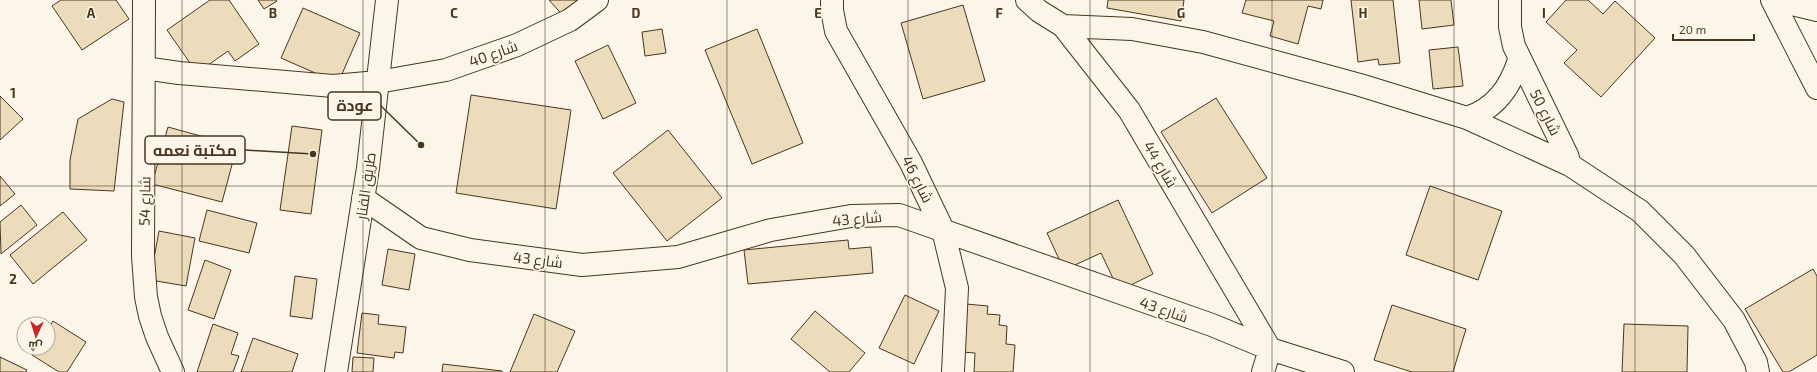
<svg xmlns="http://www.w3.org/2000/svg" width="1817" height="372" font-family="'Exo 2',Cairo,sans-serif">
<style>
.building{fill:#ecdcbc;stroke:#4a3520}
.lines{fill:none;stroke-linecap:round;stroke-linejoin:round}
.minor-casing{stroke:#4a3520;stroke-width:24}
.minor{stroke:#fbf6e9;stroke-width:22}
.grid{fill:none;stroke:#4a3520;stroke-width:1;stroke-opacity:0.55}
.labels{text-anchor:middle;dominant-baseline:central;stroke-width:3;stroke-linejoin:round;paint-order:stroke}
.street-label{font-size:15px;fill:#4a3520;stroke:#fbf6e9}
.grid-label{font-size:13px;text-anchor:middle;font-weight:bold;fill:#4a3520;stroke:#fbf6e9;stroke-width:3;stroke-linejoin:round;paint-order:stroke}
.leader{fill:none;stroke:#4a3520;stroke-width:1.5}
.callout-dot{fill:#4a3520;stroke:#fbf6e9;stroke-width:1.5}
.callout{fill:#fbf6e9;stroke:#4a3520;stroke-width:1.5}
.callout-label{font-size:16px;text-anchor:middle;font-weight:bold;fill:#4a3520}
</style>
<rect width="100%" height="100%" fill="#fbf6e9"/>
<path class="building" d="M 61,0 L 116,0 L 129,19 L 82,50 L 52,6 Z
M 210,0 L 229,0 L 259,44 L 235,61 L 228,51 L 197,73 L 167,30 Z
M 258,0 L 276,0 L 277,1 L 264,9 Z
M 549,0 L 589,0 L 567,20 Z
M 1108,0 L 1184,0 L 1181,21 L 1107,8 Z
M 1246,0 L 1323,0 L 1321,9 L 1308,6 L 1298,44 L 1270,36 L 1274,21 L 1242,13 Z
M 1351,0 L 1393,0 L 1400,63 L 1379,65 L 1378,59 L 1358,62 Z
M 1419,0 L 1451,0 L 1454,25 L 1422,29 Z
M 1566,0 L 1588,0 L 1603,14 L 1615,1 L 1655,38 L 1601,97 L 1564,63 L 1577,50 L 1546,22 Z
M 963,5 L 985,81 L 923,99 L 901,23 Z
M 303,8 L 360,33 L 338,83 L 281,58 Z
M 662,29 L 666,53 L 645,56 L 642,32 Z
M 757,29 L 803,143 L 752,164 L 705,50 Z
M 608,45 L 636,103 L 603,119 L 575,61 Z
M 1458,47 L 1463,86 L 1433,89 L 1429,50 Z
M 471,95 L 571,110 L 556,209 L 456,193 Z
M 0,96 L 23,119 L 0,140 Z
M 1216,98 L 1267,178 L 1212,213 L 1161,132 Z
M 112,99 L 124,102 L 114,191 L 70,189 L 70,160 L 78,119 Z
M 292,126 L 322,130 L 311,214 L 280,210 Z
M 168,127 L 237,146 L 222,202 L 152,184 Z
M 668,130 L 722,198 L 667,241 L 613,173 Z
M 0,176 L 15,194 L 0,206 Z
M 1430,186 L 1502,211 L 1478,280 L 1406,255 Z
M 1118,200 L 1153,274 L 1119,291 L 1101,253 L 1064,270 L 1047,233 Z
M 21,205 L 37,225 L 1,254 L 0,222 Z
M 207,210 L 257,223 L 249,253 L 199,241 Z
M 63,212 L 87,240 L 33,284 L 10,255 Z
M 159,231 L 195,238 L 186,286 L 150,280 Z
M 848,240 L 849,249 L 871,247 L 873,273 L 748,284 L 744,250 Z
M 388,249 L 415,254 L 409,290 L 382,285 Z
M 205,260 L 231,270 L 214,319 L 188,310 Z
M 1813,269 L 1817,276 L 1817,355 L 1789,372 L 1783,372 L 1745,309 Z
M 295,276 L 317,279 L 312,319 L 290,316 Z
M 905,295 L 939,311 L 914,364 L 879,348 Z
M 966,304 L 988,306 L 987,314 L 1000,315 L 999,325 L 1007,326 L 1006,344 L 1015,345 L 1013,372 L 974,372 L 975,353 L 962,352 Z
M 1392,305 L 1466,329 L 1453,372 L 1412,372 L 1374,360 Z
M 815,311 L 865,353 L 849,372 L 830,372 L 791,339 Z
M 362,313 L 379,315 L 378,324 L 406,327 L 403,353 L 395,352 L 394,358 L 357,353 Z
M 534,314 L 575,331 L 557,372 L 510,372 Z
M 53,321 L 86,342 L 67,372 L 59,372 L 32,355 L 36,348 L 48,348 L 48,329 Z
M 213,324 L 238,333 L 231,354 L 239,356 L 233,372 L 197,372 Z
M 1624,324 L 1688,326 L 1687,372 L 1622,372 Z
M 253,338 L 298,354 L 292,372 L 241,372 Z
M 0,357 L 27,370 L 26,372 L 0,372 Z
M 353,357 L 374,358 L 373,372 L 352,372 Z
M 443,364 L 502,371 L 502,372 L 442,372 Z"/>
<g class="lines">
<defs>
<path id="minor" d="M 144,0 L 143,256 L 146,297 L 150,316 L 157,337 L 173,372
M 832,0 L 832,10 L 836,31 L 911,163 L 943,230 L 957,288 L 953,372
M 1027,0 L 1039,11 L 1063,26 L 1129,110 L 1270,349
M 1510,0 L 1510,27 L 1514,46 L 1567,155 L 1570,165
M 1772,0 L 1817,88
M 1775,0 L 1817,10
M 1063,26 L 1132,29 L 1203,42 L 1360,85 L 1467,118 L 1570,165 L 1640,211 L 1684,255 L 1734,320 L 1756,362 L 1758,372
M 144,68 L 179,73 L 333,86 L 378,82 L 446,70 L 517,45 L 570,20 L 597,0
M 1467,118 C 1495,109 1510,88 1519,60
M 363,198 L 421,238 L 470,250 L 582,265 L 678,257 L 771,230 L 851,216 L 899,215 L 1212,325 L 1270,349 L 1343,372
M 336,372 L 368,168 L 387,0
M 1263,372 L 1270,349"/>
</defs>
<use href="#minor" class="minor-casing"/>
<use href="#minor" class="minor"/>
</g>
<path class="grid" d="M 182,0 L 182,372M 363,0 L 363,372M 545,0 L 545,372M 727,0 L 727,372M 908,0 L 908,372M 1090,0 L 1090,372M 1272,0 L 1272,372M 1454,0 L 1454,372M 1635,0 L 1635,372M 0,186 L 1817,186"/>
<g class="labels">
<g class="street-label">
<text transform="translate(493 53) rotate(-20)">شارع 40</text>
<text transform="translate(1546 112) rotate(63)">شارع 50</text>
<text transform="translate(1161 164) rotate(59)">شارع 44</text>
<text transform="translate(918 179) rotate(63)">شارع 46</text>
<text transform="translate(365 186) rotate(-82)">طريق الفنار</text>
<text transform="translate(144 201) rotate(-89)">شارع 54</text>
<text transform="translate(857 218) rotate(-5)">شارع 43</text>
<text transform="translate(538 259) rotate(7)">شارع 43</text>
<text transform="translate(1164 309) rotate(19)">شارع 43</text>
</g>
</g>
<g class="grid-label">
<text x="91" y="18">A</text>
<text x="273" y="18">B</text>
<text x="454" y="18">C</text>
<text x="636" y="18">D</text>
<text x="818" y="18">E</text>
<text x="999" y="18">F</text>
<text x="1181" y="18">G</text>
<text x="1363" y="18">H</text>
<text x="1544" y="18">I</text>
<text x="13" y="98">1</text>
<text x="13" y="284">2</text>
</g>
<path class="leader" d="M421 145L381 106M313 154L245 150"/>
<g class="callout-dot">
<circle cx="421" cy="145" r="4"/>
<circle cx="313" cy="154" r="4"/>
</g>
<g class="callout">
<rect x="328" y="92" width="53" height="28" rx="4"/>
<rect x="145" y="136" width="100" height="28" rx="4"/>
</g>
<g class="callout-label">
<text x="355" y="111">عودة</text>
<text x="195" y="156">مكتبة نعمه</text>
</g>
<g transform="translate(36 336) rotate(184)"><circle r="19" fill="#fbf6e9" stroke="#b4a999"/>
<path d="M0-3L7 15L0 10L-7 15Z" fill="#c62828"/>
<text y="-6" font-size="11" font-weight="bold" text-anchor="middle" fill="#4a3520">ش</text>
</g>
<path d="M1673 34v6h81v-6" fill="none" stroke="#4a3520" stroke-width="2"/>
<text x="1679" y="34" font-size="12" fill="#4a3520" stroke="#fbf6e9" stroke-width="3" paint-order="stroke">20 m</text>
</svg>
